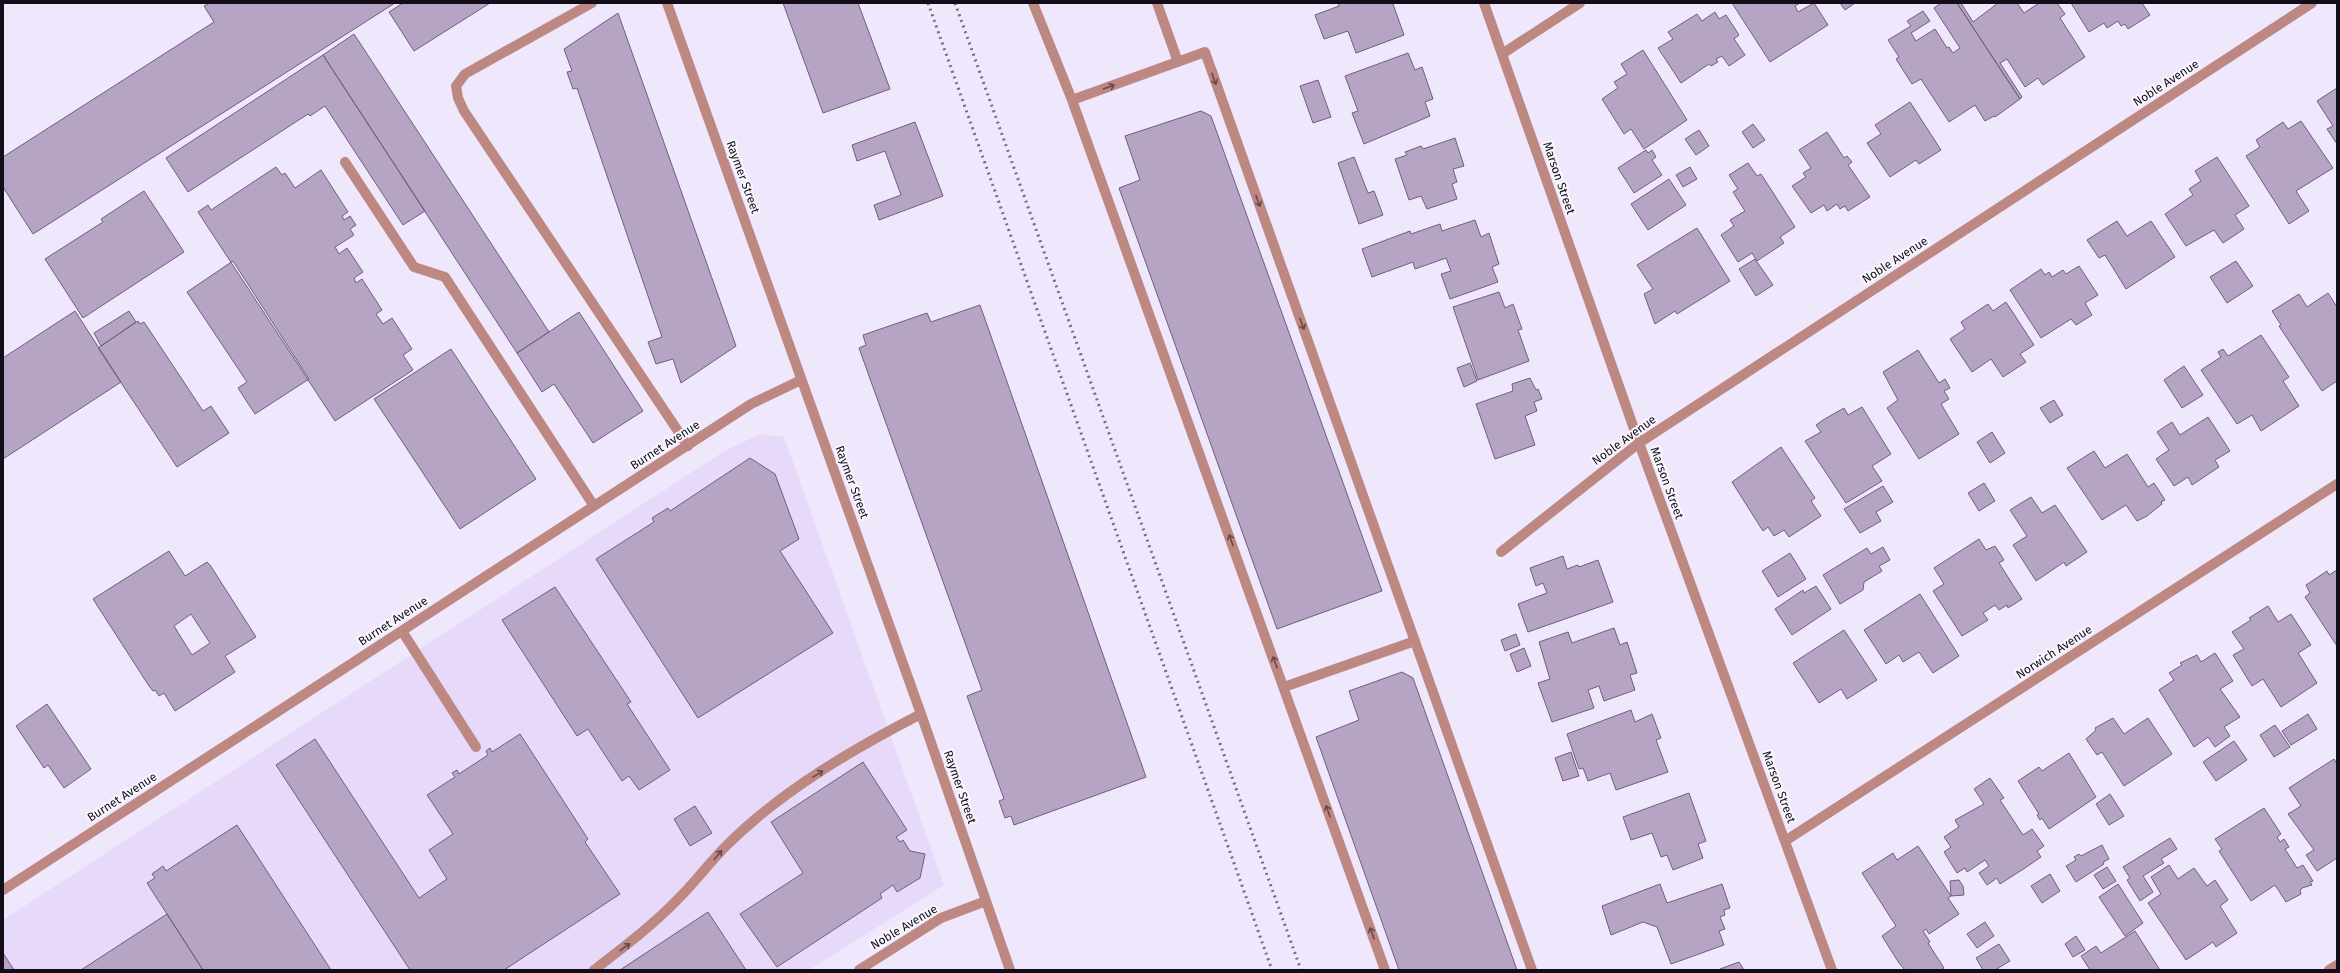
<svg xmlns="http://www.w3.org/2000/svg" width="2340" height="973" font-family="'Fira Sans',sans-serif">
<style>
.built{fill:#e6d9fa}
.building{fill:#b5a4c3;stroke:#6f5f7c;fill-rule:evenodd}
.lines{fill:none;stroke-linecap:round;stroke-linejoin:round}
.minor{stroke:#bd8882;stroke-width:10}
.rail{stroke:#756f7f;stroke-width:3;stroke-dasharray:2 4;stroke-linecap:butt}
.oneway{stroke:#684a4e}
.labels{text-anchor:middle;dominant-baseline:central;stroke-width:4;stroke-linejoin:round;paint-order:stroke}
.street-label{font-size:12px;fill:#120d19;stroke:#faf7fe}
</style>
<rect width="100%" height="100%" fill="#efe7fc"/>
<path class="built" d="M 760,434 L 784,437 L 944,885 L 809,970 L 3,970 L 3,920 L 723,452 Z"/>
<path class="building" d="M 210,3 L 395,3 L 33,234 L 3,187 L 3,157 L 214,22 L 204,6 Z
M 403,3 L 490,3 L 414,51 L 389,12 Z
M 783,3 L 858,3 L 890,89 L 823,113 Z
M 1338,3 L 1395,3 L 1393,4 L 1404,35 L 1356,53 L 1348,31 L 1324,39 L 1315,15 L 1339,6 Z
M 1732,3 L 1800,3 L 1795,6 L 1798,12 L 1814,3 L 1828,25 L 1770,62 Z
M 1840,3 L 1855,3 L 1845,10 Z
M 1941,3 L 1957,3 L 2020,99 L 1995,117 L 1994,116 L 1985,121 L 1975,105 L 1949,122 L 1921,79 L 1912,84 L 1896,59 L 1899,57 L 1888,40 L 1911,26 L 1907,21 L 1923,11 L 1930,21 L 1911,33 L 1916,41 L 1935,29 L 1947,48 L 1949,47 L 1953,53 L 1960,48 L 1934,8 Z
M 1957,3 L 1961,3 L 1973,22 L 1998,3 L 2017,3 L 2024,13 L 2039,3 L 2057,3 L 2065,14 L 2060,18 L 2085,57 L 2043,85 L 2038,78 L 2025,87 L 2007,59 L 2000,63 L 2022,97 L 2020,99 Z
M 2071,3 L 2142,3 L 2150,15 L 2128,29 L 2125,24 L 2121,26 L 2118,21 L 2107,28 L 2104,23 L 2089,32 Z
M 1715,12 L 1719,19 L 1726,15 L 1739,35 L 1734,39 L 1745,55 L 1729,66 L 1722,56 L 1716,59 L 1718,62 L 1711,66 L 1709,64 L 1681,83 L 1658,48 L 1673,39 L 1668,32 L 1697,14 L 1702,21 Z
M 618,13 L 736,346 L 681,383 L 673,359 L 656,364 L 648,342 L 662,337 L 577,88 L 573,89 L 567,72 L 572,71 L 564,49 Z
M 354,34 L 549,332 L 517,353 L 323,55 Z
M 1643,50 L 1687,120 L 1644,149 L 1631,129 L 1624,134 L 1602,99 L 1618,88 L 1614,82 L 1627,74 L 1621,64 Z
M 1408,53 L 1415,70 L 1422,67 L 1433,99 L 1425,102 L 1430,116 L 1364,144 L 1352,113 L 1358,111 L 1345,76 Z
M 323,55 L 425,211 L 403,225 L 325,106 L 310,116 L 308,114 L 188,192 L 166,158 Z
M 1318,80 L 1331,117 L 1313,123 L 1300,86 Z
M 2337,88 L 2337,144 L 2327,129 L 2333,126 L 2317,101 Z
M 1910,102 L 1941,150 L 1919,164 L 1916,160 L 1890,177 L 1867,143 L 1881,134 L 1875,125 Z
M 1201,111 L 1211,116 L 1382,591 L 1277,629 L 1119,188 L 1140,180 L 1125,136 Z
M 2301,121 L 2333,168 L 2296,191 L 2309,211 L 2289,224 L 2246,156 L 2260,147 L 2256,140 L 2283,122 L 2288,129 Z
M 915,122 L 943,196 L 879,220 L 874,205 L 901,195 L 885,151 L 857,161 L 852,145 Z
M 1753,124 L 1765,140 L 1753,148 L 1742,132 Z
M 1699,130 L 1709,146 L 1696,155 L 1685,139 Z
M 1827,132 L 1844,158 L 1847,156 L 1852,162 L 1848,165 L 1870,197 L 1848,211 L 1845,206 L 1840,209 L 1837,204 L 1827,211 L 1824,205 L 1811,213 L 1792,186 L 1806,177 L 1803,173 L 1811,168 L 1799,150 Z
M 1455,138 L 1464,166 L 1453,169 L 1457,182 L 1452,184 L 1457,199 L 1427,209 L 1421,196 L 1409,200 L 1395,159 L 1407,155 L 1405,152 L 1421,146 L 1423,149 Z
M 1646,150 L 1648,153 L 1652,150 L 1656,157 L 1652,160 L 1662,175 L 1634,193 L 1618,168 Z
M 1354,157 L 1368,193 L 1374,191 L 1383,215 L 1359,224 L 1338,163 Z
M 2217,157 L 2249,206 L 2235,215 L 2244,229 L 2223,243 L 2214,230 L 2186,246 L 2165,214 L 2193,195 L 2189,189 L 2201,181 L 2195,171 Z
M 1748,163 L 1757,176 L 1761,174 L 1795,227 L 1780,237 L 1784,243 L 1757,261 L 1752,253 L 1738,262 L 1721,235 L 1734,226 L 1730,220 L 1745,211 L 1733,192 L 1738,189 L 1729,175 Z
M 276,167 L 282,175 L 285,173 L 295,188 L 321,170 L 348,212 L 342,216 L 344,220 L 350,216 L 356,225 L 350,229 L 354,235 L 335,247 L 339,254 L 347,248 L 363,272 L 354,278 L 356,283 L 362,279 L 382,310 L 376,314 L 383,324 L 392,318 L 412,349 L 403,355 L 413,370 L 335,421 L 198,212 L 208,205 L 211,210 Z
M 1690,167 L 1697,179 L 1683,187 L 1676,175 Z
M 1669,179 L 1686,205 L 1648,230 L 1631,204 Z
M 144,191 L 184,252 L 83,318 L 45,259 L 103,222 L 101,219 Z
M 1475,220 L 1481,237 L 1489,233 L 1499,264 L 1492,267 L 1498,282 L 1450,299 L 1441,274 L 1451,271 L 1446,258 L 1415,269 L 1413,262 L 1372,277 L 1362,249 L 1410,231 L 1411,234 L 1440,224 L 1442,231 Z
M 2117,221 L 2127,236 L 2151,221 L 2175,257 L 2126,289 L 2105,255 L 2099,258 L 2087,240 Z
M 1697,228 L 1730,281 L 1677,314 L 1675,311 L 1655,324 L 1644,294 L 1653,289 L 1637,265 Z
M 1755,259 L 1773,285 L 1756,296 L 1739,269 Z
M 233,261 L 309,379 L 255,414 L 238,388 L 247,382 L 187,292 Z
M 2236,261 L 2253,286 L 2227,303 L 2210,277 Z
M 2079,266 L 2098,295 L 2085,303 L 2092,315 L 2076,325 L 2071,319 L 2041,338 L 2010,290 L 2041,269 L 2045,275 L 2049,272 L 2052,277 L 2063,270 L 2066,274 Z
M 1499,292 L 1505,308 L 1513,304 L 1522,329 L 1518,330 L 1529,361 L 1478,380 L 1453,307 Z
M 2328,293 L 2337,307 L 2337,381 L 2322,391 L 2279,326 L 2281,325 L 2272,311 L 2299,294 L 2307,307 Z
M 2006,302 L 2034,345 L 2020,354 L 2026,362 L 2003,377 L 1991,359 L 1972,372 L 1950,339 L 1965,329 L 1961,322 L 1988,304 L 1993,311 Z
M 980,305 L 1146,777 L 1014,825 L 1011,816 L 1005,818 L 999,801 L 1004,799 L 967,696 L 982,690 L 859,348 L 866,345 L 863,335 L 927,313 L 931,322 Z
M 75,311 L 121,382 L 3,459 L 3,358 Z
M 129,311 L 136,322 L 101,346 L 94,333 Z
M 579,312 L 643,411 L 593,443 L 554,384 L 542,392 L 517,353 Z
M 138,321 L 140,324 L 144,322 L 203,411 L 211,406 L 229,433 L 177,467 L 98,348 Z
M 2261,335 L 2289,377 L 2283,381 L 2299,406 L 2261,431 L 2252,415 L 2237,424 L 2201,370 L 2221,357 L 2218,352 L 2223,349 L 2228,356 Z
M 451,349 L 536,479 L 460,529 L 374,399 Z
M 1918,350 L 1939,383 L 1945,379 L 1950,388 L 1944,391 L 1949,399 L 1941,404 L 1959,434 L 1919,459 L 1887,408 L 1898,400 L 1883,372 Z
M 1470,363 L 1477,381 L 1464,387 L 1457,368 Z
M 2184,366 L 2203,395 L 2182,408 L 2164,380 Z
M 1530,378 L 1536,390 L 1538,389 L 1542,399 L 1534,402 L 1537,411 L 1525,416 L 1535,445 L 1495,459 L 1476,404 L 1513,391 L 1512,384 Z
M 2054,400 L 2063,415 L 2050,423 L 2040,408 Z
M 1862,407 L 1891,454 L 1872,466 L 1882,481 L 1846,503 L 1805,441 L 1821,432 L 1816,425 L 1823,420 L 1844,408 L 1848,415 Z
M 2208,417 L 2230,451 L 2215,460 L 2219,467 L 2192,485 L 2188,477 L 2174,486 L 2156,459 L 2169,450 L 2157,432 L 2172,422 L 2180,435 Z
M 1992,432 L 2005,453 L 1990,463 L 1977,442 Z
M 1781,447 L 1815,498 L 1811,501 L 1821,516 L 1789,537 L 1784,530 L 1774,536 L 1768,527 L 1763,531 L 1732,482 Z
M 2094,451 L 2105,468 L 2127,454 L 2148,487 L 2154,483 L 2165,500 L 2161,502 L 2162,504 L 2147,516 L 2137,521 L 2126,505 L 2102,520 L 2067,468 Z
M 750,458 L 775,474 L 799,539 L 780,551 L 833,633 L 698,718 L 596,559 L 654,522 L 652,518 L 668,508 L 670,511 Z
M 1984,483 L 1995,501 L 1979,511 L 1968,493 Z
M 1883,486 L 1893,502 L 1876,512 L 1881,521 L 1860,533 L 1844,509 Z
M 2031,497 L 2042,513 L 2055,505 L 2087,552 L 2066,566 L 2064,562 L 2036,581 L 2013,545 L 2027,536 L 2010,510 Z
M 1979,539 L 1986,550 L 1995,546 L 2004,560 L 1999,563 L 2022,599 L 2008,608 L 2007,605 L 1999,610 L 1995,605 L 1983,613 L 1988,620 L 1962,636 L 1933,591 L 1944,584 L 1934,568 Z
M 1883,547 L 1890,560 L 1879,566 L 1882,571 L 1864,582 L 1863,590 L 1840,604 L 1823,575 L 1867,548 L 1871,554 Z
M 169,551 L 185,576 L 207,562 L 210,565 L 256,637 L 225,656 L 235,672 L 175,711 L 164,693 L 159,696 L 155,690 L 153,691 L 149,686 L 93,599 ZM 191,614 L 210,643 L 192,655 L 174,626 Z
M 1790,553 L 1806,579 L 1778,597 L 1762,571 Z
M 1563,556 L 1567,569 L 1578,565 L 1579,567 L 1598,560 L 1613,602 L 1528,632 L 1518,604 L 1547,593 L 1543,583 L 1536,586 L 1530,568 Z
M 2337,570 L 2337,646 L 2305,597 L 2310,593 L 2306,585 L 2327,571 L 2329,575 Z
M 1816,586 L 1831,609 L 1792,635 L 1775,609 L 1803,590 L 1804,593 Z
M 555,587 L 631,702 L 627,704 L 670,770 L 639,790 L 629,776 L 622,781 L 588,729 L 577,736 L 502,620 Z
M 1920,594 L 1959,656 L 1933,673 L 1919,652 L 1903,662 L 1899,655 L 1886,664 L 1864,630 Z
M 2268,606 L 2278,622 L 2291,614 L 2311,645 L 2298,653 L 2317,683 L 2281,707 L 2263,679 L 2252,686 L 2233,655 L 2244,649 L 2232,632 L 2251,620 L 2249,618 Z
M 1614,628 L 1620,645 L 1627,642 L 1637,673 L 1630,675 L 1635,690 L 1604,701 L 1599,686 L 1588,690 L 1594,708 L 1552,722 L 1538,683 L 1550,679 L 1539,642 L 1568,632 L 1572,643 Z
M 1844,630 L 1877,680 L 1847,699 L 1841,689 L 1819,703 L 1793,663 Z
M 1516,634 L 1520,645 L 1505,651 L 1501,640 Z
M 1524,648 L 1531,666 L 1517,672 L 1510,654 Z
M 2215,653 L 2233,681 L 2220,689 L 2240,717 L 2224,727 L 2230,736 L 2215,747 L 2208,737 L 2194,747 L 2159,690 L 2174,680 L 2169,673 L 2182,665 L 2180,663 L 2197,655 L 2201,662 Z
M 1402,672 L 1413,678 L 1517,970 L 1399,970 L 1316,737 L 1359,720 L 1349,691 Z
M 47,704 L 91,769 L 64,788 L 48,765 L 44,768 L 16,726 Z
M 1631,710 L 1635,722 L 1652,714 L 1661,738 L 1656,740 L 1668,772 L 1616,790 L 1610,773 L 1588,781 L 1583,768 L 1579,769 L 1567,734 Z
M 2308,714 L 2317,729 L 2291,745 L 2282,731 Z
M 2113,718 L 2124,734 L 2148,718 L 2172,754 L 2124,786 L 2102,752 L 2097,755 L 2086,739 L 2096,730 L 2095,728 Z
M 2275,725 L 2290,747 L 2274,757 L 2260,735 Z
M 520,734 L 588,839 L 585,842 L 620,894 L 504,970 L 410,970 L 276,765 L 315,739 L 419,898 L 447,879 L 429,850 L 453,834 L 427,795 L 455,777 L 452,773 L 457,770 L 459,774 L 488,755 L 486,751 L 490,748 L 492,752 Z
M 2234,741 L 2247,760 L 2216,781 L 2203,762 Z
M 1571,752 L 1579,776 L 1563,781 L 1555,758 Z
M 2069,753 L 2096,797 L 2049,829 L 2042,818 L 2040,820 L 2037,815 L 2039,814 L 2018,781 L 2039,767 L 2042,771 Z
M 2334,759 L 2337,764 L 2337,858 L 2317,871 L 2306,855 L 2314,850 L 2288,814 L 2301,806 L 2289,788 Z
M 863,762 L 907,830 L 896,837 L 900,842 L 903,840 L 910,851 L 925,854 L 920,878 L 897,892 L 893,885 L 880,894 L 882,898 L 777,967 L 740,914 L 803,873 L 771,822 Z
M 1990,778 L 2004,798 L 2000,800 L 2023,835 L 2032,829 L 2044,846 L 2037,851 L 2041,857 L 2025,868 L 2000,884 L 1997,878 L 1987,885 L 1979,873 L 1989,866 L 1985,860 L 1967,872 L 1965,868 L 1957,873 L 1944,852 L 1951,847 L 1944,837 L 1959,827 L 1955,820 L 1984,804 L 1974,789 Z
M 1689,793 L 1706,841 L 1698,844 L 1703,858 L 1673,870 L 1667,855 L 1661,857 L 1652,833 L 1631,840 L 1623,817 Z
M 2110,794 L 2124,816 L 2109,825 L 2096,804 Z
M 695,806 L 712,833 L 690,846 L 674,819 Z
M 2264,808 L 2281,834 L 2277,837 L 2280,842 L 2284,839 L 2289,847 L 2285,849 L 2297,868 L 2303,865 L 2313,881 L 2310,882 L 2312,885 L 2302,888 L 2300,891 L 2301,894 L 2286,902 L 2275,885 L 2251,901 L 2219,851 L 2222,849 L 2215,839 Z
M 237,825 L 331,970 L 203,970 L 147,883 L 155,878 L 152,874 L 163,866 L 166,871 Z
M 2170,838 L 2177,849 L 2161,859 L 2164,863 L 2143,876 L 2153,892 L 2140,901 L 2127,880 L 2130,878 L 2123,867 Z
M 2102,845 L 2109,859 L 2103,862 L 2104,864 L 2076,882 L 2066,866 L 2076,860 L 2074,857 L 2079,854 L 2081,856 Z
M 1918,846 L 1951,896 L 1948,898 L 1959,914 L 1929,934 L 1926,929 L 1923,931 L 1930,942 L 1928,943 L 1944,968 L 1941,970 L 1905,970 L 1899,963 L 1882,936 L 1896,926 L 1862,873 L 1893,853 L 1897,860 Z
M 2169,865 L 2178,879 L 2194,868 L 2207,886 L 2215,880 L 2228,900 L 2220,906 L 2237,933 L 2216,947 L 2213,942 L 2186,960 L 2148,903 L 2161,894 L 2151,877 Z
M 2107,867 L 2116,881 L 2103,889 L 2094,875 Z
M 2050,874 L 2060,891 L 2042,903 L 2031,886 Z
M 1959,880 L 1963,886 L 1964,895 L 1951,896 L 1950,881 Z
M 1660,884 L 1667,903 L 1722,884 L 1730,908 L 1724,910 L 1725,915 L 1720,917 L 1725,929 L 1719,931 L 1724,945 L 1671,964 L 1657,927 L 1643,922 L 1611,935 L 1602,906 Z
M 2118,884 L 2143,923 L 2125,936 L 2099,897 Z
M 708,912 L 746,970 L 620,970 Z
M 167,914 L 203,970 L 81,970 Z
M 1985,922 L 1994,936 L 1977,948 L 1967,934 Z
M 2135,931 L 2160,970 L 2090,970 L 2081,956 L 2096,946 L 2101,953 Z
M 2076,936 L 2085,950 L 2073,957 L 2065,944 Z
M 1999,944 L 2010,961 L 1995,970 L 1983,970 L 1976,958 Z
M 3,953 L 14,970 L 3,970 Z
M 1739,962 L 1744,970 L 1720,970 L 1720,969 Z"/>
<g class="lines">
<path class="minor" d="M 592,3 L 465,74 L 456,86 L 458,98 L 464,111 L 688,446
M 667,3 L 921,714 L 1010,970
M 1033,3 L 1072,100 L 1385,970
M 1157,3 L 1178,62
M 1484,3 L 1639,443 L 1832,970
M 1502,54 L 1580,3
M 1072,100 L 1205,52 L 1532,970
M 345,162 L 414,267 L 445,277 L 594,506
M 1501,552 L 1639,443 L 2312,3
M 402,631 L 476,747
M 1284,687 L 1415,641
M 1785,841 L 2337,484
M 3,890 L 751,404 L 801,380
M 594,970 C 624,947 653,925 679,898 C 696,881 710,862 726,846 C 781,791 853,749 921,714
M 859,970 L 941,918 L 986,901
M 2329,970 L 2337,965"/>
<path class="rail" d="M 928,3 L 1272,970
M 955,3 L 1301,970"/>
</g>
<defs><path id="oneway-shaft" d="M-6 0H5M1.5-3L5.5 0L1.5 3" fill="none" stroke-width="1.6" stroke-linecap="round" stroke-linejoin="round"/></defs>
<g class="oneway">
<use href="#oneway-shaft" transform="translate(1214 79) rotate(70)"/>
<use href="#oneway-shaft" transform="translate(1109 87) rotate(-20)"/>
<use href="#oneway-shaft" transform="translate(1258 201) rotate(70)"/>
<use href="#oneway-shaft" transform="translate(1302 324) rotate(70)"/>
<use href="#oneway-shaft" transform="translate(1231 540) rotate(-110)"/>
<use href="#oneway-shaft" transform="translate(1275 662) rotate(-110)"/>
<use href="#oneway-shaft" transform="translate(818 774) rotate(-32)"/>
<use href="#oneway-shaft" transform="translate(1328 811) rotate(-110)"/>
<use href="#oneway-shaft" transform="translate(718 855) rotate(-50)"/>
<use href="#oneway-shaft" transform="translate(1372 933) rotate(-110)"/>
<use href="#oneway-shaft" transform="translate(625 947) rotate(-37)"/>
</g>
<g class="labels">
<g class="street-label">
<text transform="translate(2166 83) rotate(-33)">Noble Avenue</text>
<text transform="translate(743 177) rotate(70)">Raymer Street</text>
<text transform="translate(1559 178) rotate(71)">Marson Street</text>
<text transform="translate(1895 260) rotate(-33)">Noble Avenue</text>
<text transform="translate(1624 440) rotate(-36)">Noble Avenue</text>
<text transform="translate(665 445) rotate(-33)">Burnet Avenue</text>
<text transform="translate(852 482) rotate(70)">Raymer Street</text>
<text transform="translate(1667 483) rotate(70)">Marson Street</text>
<text transform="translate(393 621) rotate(-33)">Burnet Avenue</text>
<text transform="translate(2054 652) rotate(-33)">Norwich Avenue</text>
<text transform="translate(960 787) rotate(71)">Raymer Street</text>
<text transform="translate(1779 787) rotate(70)">Marson Street</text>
<text transform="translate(122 797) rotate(-33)">Burnet Avenue</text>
<text transform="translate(904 927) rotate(-31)">Noble Avenue</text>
</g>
</g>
<rect width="2340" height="973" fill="none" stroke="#120d19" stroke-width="8"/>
</svg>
